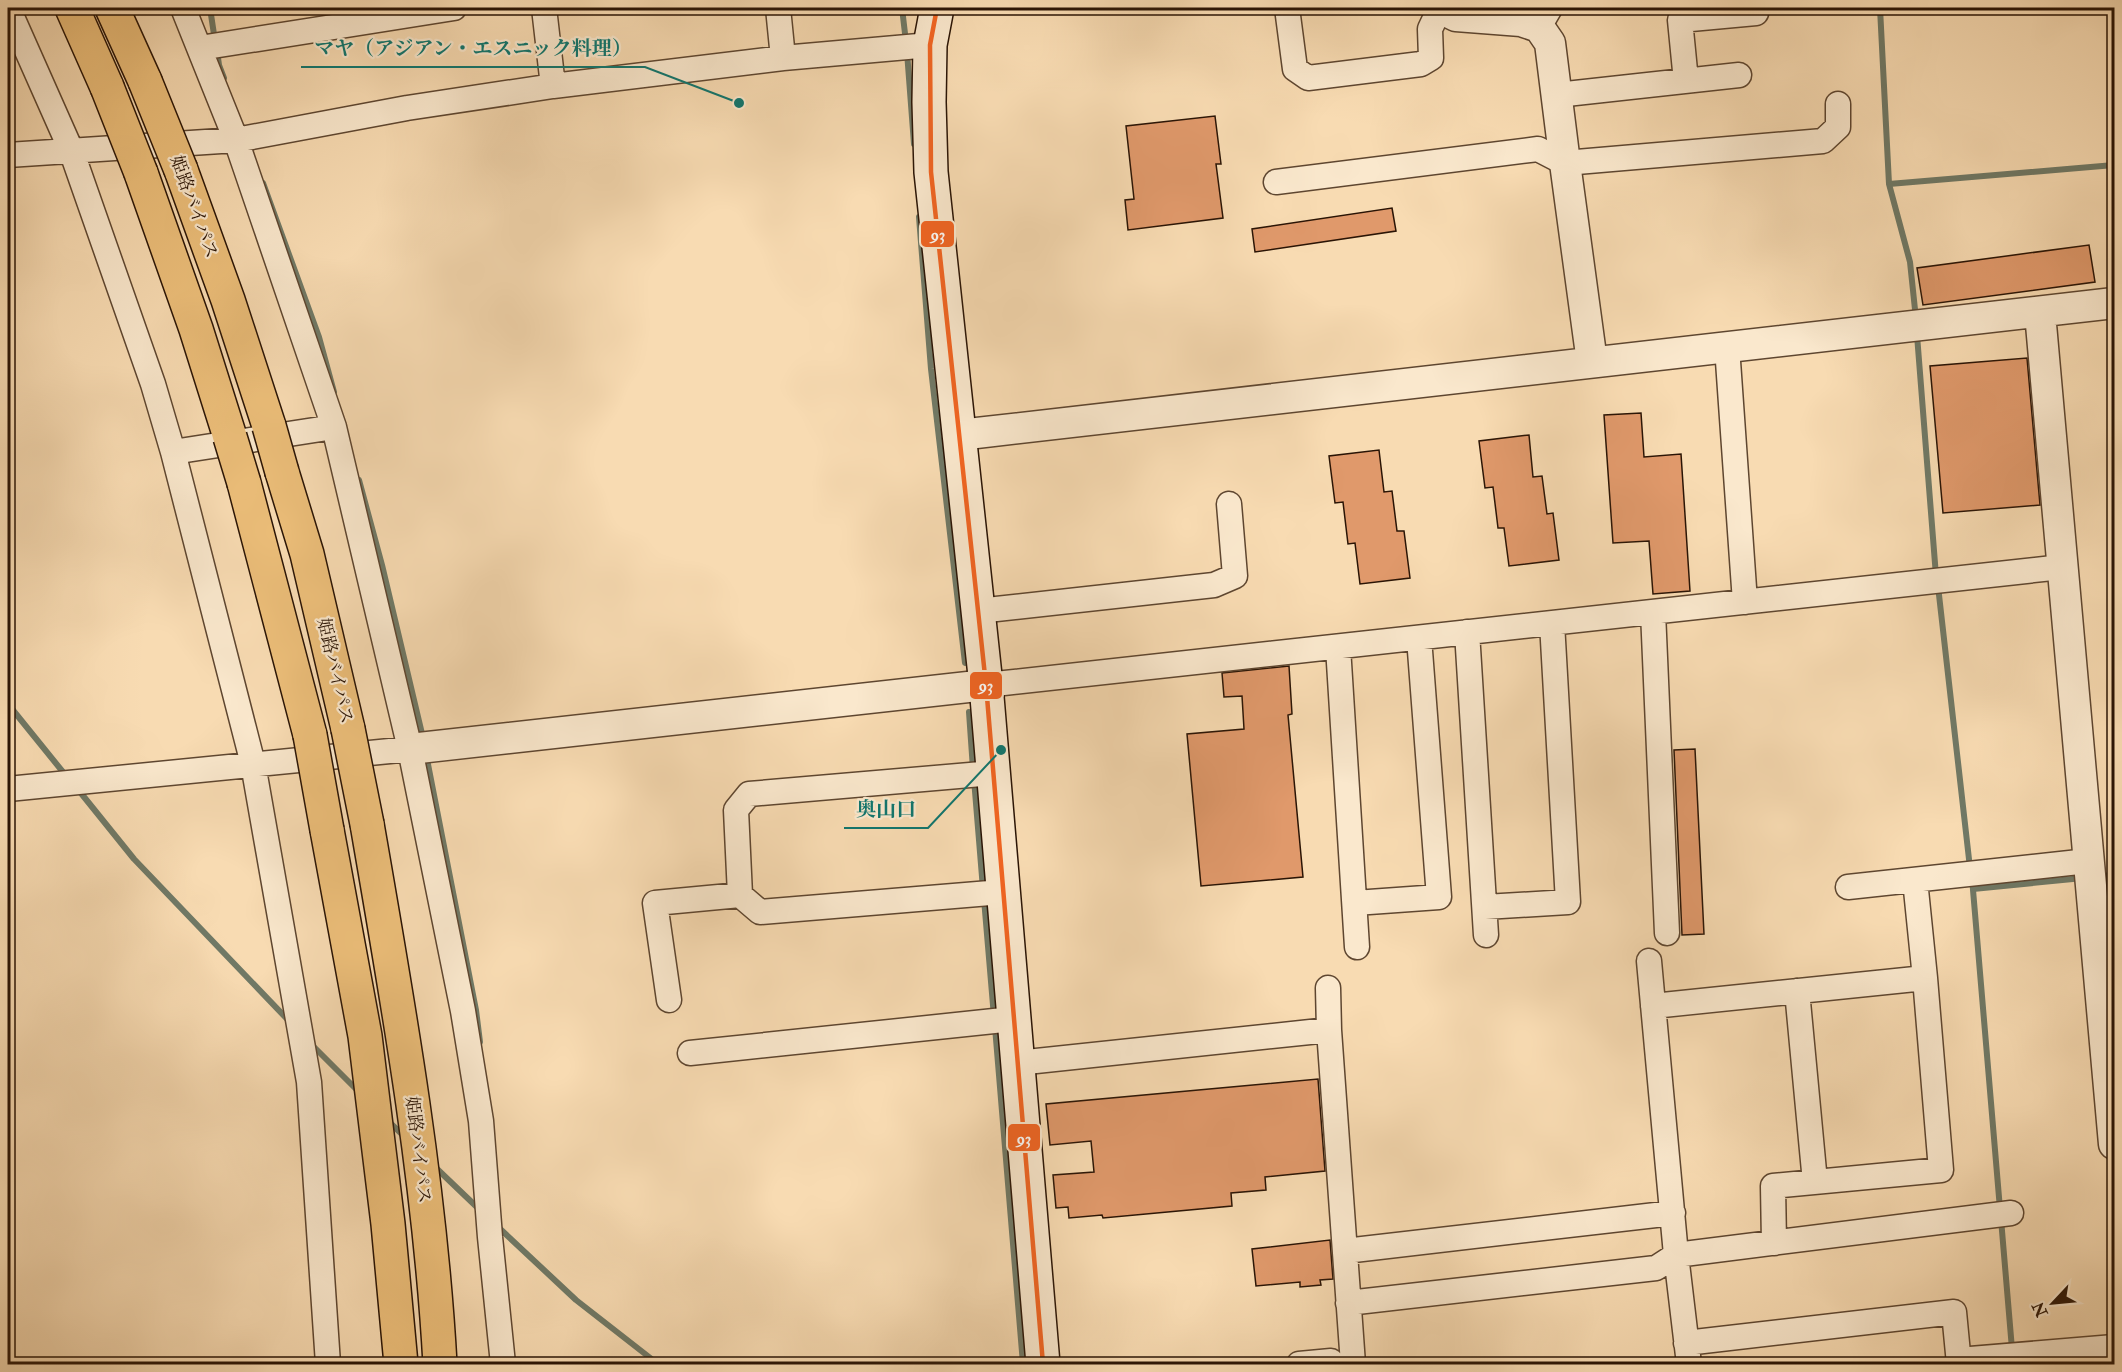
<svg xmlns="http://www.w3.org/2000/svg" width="2122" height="1372" font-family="'IM FELL Double Pica','Noto Serif JP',serif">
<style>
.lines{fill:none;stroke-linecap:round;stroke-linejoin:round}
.stream{stroke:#707966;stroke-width:6}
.building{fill:#e0996b;stroke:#2a1405;stroke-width:1.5}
.minor-casing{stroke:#5e4630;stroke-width:27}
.tertiary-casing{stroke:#5e4630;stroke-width:33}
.secondary-casing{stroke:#2a1405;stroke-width:36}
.motorway-casing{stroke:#2a1405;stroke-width:36}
.minor{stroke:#fae8cd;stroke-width:24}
.tertiary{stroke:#fae8cd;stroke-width:30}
.secondary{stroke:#fae8cd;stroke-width:33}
.motorway{stroke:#ecbe79;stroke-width:33}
.motorway-bridge-casing{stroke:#2a1405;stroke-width:36;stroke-linecap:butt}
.motorway-bridge{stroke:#ecbe79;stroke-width:33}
.bus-1-casing{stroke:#fae8cd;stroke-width:9}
.bus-1{stroke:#f26522;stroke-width:4.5}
.labels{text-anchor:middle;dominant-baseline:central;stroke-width:4.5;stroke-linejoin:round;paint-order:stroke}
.street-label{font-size:18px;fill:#2a1405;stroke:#fae8cd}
.leader{fill:none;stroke:#0f766e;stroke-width:2}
.callout-dot{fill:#0f766e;stroke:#fae8cd;stroke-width:2}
.callout-label{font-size:20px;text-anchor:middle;font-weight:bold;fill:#0f766e;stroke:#fae8cd;stroke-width:4.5;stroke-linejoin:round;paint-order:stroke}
.line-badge{stroke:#fae8cd;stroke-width:2}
.badge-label{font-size:16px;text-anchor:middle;font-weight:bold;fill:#fff}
</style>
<rect width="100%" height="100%" fill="#f8dbb2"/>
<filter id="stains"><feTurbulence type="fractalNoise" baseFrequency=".00333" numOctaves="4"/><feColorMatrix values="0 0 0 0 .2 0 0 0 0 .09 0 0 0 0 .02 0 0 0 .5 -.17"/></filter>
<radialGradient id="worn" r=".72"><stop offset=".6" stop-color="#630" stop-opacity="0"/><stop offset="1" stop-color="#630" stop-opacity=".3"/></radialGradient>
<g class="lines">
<path class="stream" d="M 210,8 L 215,41
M 902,8 L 906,42
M 1880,8 L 1889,184 L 1910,262 L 1916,319
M 217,51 L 219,65 L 224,78
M 907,52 L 914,144
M 263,183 L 319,337 L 334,392
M 1889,184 L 2114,165
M 919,217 L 931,369 L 965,663
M 1917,335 L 1936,576
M 359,480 L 382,565 L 423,738
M 1938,586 L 1970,868
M 8,704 L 67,777
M 969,712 L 973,769
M 426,754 L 476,1010 L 480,1042
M 974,779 L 983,889
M 76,787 L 134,859 L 289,1021
M 2099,876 L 2114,875
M 1972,878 L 2000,1209
M 1973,889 L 2083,878
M 984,899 L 994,1017
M 995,1027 L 1023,1364
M 311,1044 L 361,1094
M 387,1120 L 406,1138
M 434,1166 L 481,1211
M 2001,1219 L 2012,1349
M 497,1226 L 576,1300 L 658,1364"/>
</g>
<path class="building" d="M 1215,116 L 1221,164 L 1216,164 L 1223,218 L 1128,230 L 1125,200 L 1134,199 L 1126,126 Z
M 1392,208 L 1396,231 L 1255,252 L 1252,229 Z
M 2089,245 L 2095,282 L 1923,305 L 1917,268 Z
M 2027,358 L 2040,505 L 1943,513 L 1930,366 Z
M 1641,413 L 1644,457 L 1681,454 L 1690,591 L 1653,594 L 1649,541 L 1613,543 L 1604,415 Z
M 1529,435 L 1533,477 L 1542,476 L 1547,514 L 1553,513 L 1559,560 L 1509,566 L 1504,528 L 1498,528 L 1493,487 L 1485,488 L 1479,441 Z
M 1379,450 L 1384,492 L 1392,491 L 1397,531 L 1404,531 L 1410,578 L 1360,584 L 1355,543 L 1348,544 L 1343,502 L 1335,503 L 1329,456 Z
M 1289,666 L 1292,714 L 1288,715 L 1303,877 L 1201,886 L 1187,734 L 1244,729 L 1242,696 L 1224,697 L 1222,673 Z
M 1695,749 L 1704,934 L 1682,935 L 1674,750 Z
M 1318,1079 L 1325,1171 L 1265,1177 L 1266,1190 L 1231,1193 L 1232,1206 L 1103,1218 L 1102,1215 L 1069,1218 L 1068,1207 L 1056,1208 L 1053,1175 L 1094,1172 L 1091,1141 L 1050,1145 L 1046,1104 Z
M 1330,1240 L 1333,1279 L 1320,1280 L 1321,1285 L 1300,1287 L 1300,1282 L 1256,1286 L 1252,1249 Z"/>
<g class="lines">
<defs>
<path id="minor" d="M 8,8 L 71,150 L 153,384 L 173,452 L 253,764 L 309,1082 L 328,1364
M 183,8 L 236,140 L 334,427 L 410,749 L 463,1011 L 481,1121 L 490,1237 L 503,1364
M 544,8 L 553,86
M 778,8 L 783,58
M 1287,8 L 1295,69 L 1308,78 L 1421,64 L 1431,58 L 1430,29 L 1440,8
M 1539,27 L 1550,8
M 200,48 L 454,8
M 1686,81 L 1680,20 L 1756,13 L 1756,8
M 1557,95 L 1739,75
M 8,155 L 236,140 L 407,108 L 553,86 L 783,58 L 930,45
M 1276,182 L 1538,149 L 1565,163 L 1823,141 L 1838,127 L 1838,104
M 1727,347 L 1745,602
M 173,452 L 334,427
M 978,611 L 1214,585 L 1235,576 L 1229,504
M 1653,612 L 1667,933
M 1467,632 L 1486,935
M 1338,647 L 1357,947
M 986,685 L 2062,567
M 8,789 L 410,749
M 1848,887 L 2088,861
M 740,895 L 736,810 L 749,794 L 993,773
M 1355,903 L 1439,897 L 1419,638
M 1485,907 L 1568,902 L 1552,623
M 1649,961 L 1676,1255 L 1689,1364
M 1328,988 L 1329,1030 L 1353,1364
M 1797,991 L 1815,1182
M 669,1000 L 655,903 L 740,895 L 760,912 L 1002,892
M 1653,1006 L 1925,978 L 1915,880
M 690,1053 L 1013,1019
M 1017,1063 L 1329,1030
M 1774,1243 L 1773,1186 L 1941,1170 L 1925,978
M 1345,1251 L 1673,1213
M 1348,1303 L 1656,1268 L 1676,1255 L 2011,1213
M 1686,1343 L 1954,1312 L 1959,1364
M 1958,1360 L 2114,1347
M 1299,1364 L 1331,1361"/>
<path id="tertiary" d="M 1440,8 L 1456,16 L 1521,21 L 1539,27 L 1550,43 L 1565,163 L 1592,362
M 2040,313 L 2114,1144
M 959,435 L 2114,303
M 410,749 L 986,685"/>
<path id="secondary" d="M 937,8 L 930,45 L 929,102 L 931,172 L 986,685 L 1043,1364"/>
<path id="motorway" d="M 72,8 L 107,87
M 112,8 L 145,81
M 181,170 L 228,300 L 269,426
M 141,173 L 196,329 L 230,437
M 282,472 L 307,554 L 348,729
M 244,483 L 310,735
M 367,824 C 398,1003 430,1183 440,1364
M 327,830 L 365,1036 L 388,1224 L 401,1364"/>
</defs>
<use href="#minor" class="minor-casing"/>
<use href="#tertiary" class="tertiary-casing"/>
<use href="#secondary" class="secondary-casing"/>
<use href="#motorway" class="motorway-casing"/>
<use href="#minor" class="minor"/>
<use href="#tertiary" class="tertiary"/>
<use href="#secondary" class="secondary"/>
<use href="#motorway" class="motorway"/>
<defs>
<path id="motorway-bridge" d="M 145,81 L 181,170
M 107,87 L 141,173
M 269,426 L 282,472
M 230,437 L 244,483
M 348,729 L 367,824
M 310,735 L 327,830"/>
</defs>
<use href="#motorway-bridge" class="motorway-bridge-casing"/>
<use href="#motorway-bridge" class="motorway-bridge"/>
<defs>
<path id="bus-1" d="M 937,8 L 930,45 L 931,172 L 986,685 L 1043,1364"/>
</defs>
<use href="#bus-1" class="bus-1-casing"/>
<use href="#bus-1" class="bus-1"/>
</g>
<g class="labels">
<g class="street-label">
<text transform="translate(194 207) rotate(70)">姫路バイパス</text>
<text transform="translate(335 671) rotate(77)">姫路バイパス</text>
<text transform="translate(418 1150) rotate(83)">姫路バイパス</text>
</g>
</g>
<path class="leader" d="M739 103L645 67H301M1001 750L928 828H844"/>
<g class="callout-dot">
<circle cx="739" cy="103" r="6"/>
<circle cx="1001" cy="750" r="6"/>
</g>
<g class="callout-label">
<text x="473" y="55">マヤ（アジアン・エスニック料理）</text>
<text x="886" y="816">奥山口</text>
</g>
<g class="line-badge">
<rect x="920" y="220" width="35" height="28" rx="6" fill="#f26522"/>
<rect x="969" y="671" width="34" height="29" rx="6" fill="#f26522"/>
<rect x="1007" y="1123" width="34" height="29" rx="6" fill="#f26522"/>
</g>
<g class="badge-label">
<text x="938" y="240">93</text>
<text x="986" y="691">93</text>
<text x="1024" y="1144">93</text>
</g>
<rect width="2122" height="1372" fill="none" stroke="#f8dbb2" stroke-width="30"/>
<rect x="9" y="9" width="2104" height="1354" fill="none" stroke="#2a1405" stroke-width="3"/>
<rect x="15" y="15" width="2092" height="1342" fill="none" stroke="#2a1405" stroke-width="1.5"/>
<g transform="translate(2053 1303) rotate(244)" stroke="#fae8cd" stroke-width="4.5" paint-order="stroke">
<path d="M0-4.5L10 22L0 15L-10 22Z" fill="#2a1405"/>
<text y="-9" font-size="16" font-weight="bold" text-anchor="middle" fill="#2a1405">N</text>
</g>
<rect width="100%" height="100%" filter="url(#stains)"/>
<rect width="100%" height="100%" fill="url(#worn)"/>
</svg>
